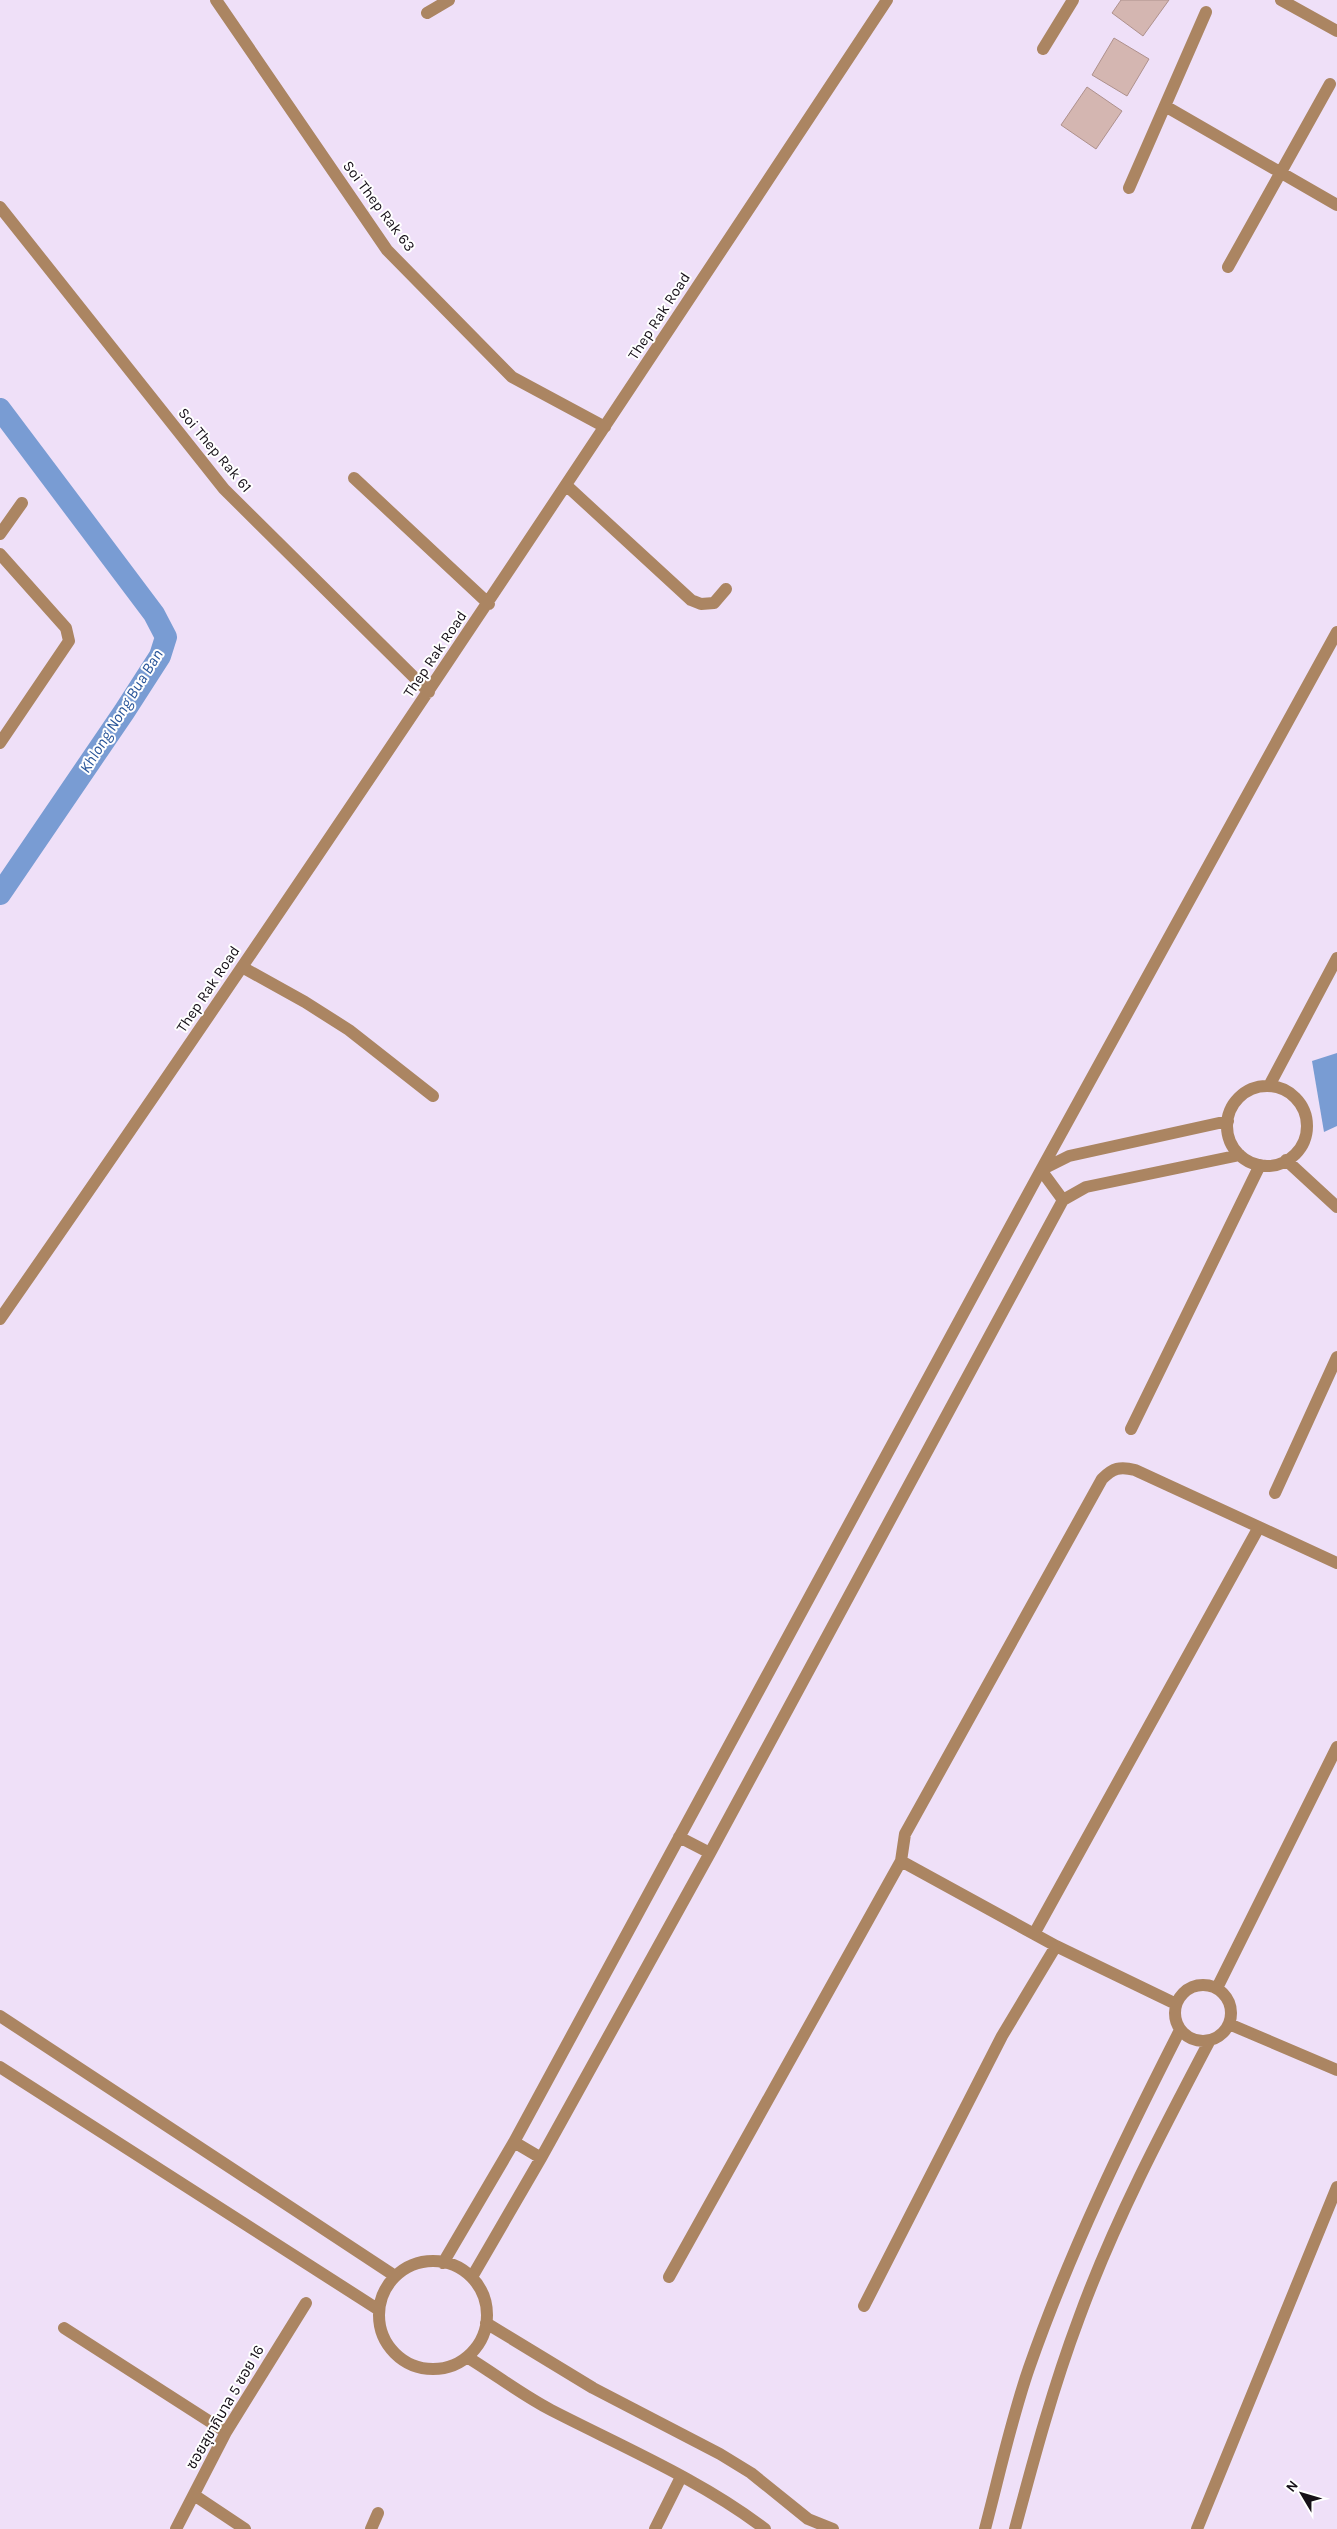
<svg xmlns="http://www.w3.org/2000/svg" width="1337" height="2529" font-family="Karla,'Noto Sans Thai',sans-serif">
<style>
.water{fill:#799cd3}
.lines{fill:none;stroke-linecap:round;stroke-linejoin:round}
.canal{stroke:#799cd3;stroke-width:22}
.building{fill:#d4b6b1;stroke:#ae918d}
.minor{stroke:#ab8562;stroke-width:12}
.labels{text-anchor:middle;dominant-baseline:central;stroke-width:4;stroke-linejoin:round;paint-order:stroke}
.street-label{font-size:15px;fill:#161018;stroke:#fff}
.water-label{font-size:16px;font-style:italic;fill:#295599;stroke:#fff}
</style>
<rect width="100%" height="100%" fill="#efe0f8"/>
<path class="water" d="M 1337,1053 L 1337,1126 L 1324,1132 L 1312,1061 Z"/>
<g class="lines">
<path class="canal" d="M 0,409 L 154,614 L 166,637 L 160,656 L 124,712 L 0,894"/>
</g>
<path class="building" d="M 1121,0 L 1169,0 L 1143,36 L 1112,13 Z
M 1114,38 L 1149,59 L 1127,96 L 1092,75 Z
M 1087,87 L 1122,111 L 1096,149 L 1061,125 Z"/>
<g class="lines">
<path class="minor" d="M 216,0 L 387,250 L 512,377 L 605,427
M 1281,0 L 1337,31
M 427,13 L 449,0
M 1043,49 L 1073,0
M 1165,106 L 1337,205
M 1129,188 L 1206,12
M 0,207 L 224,489 L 429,692
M 1228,267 L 1330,84
M 354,478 L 489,604
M 567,486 L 691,600 L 701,604 L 714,603 L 726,589
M 0,534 L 22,503
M 0,554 L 66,628 L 69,641 L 0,743
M 242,967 L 305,1002 L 349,1030 L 433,1096
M 1269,1086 L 1337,958
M1227 1126a40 40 0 1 1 80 0a40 40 0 1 1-80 0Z
M 1286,1160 L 1337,1207
M 1041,1170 L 1069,1156 L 1228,1121
M 1041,1170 L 1063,1200
M 0,1319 C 303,884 595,442 887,0
M 1131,1429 L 1260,1165
M 1275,1493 L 1337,1357
M 679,1837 L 710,1853
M 901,1861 L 905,1834 L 1102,1479 C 1113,1468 1120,1466 1135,1470 L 1337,1563
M 1034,1934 L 1259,1527
M1175 2013a28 28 0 1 1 56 0a28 28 0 1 1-56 0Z
M 1217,1988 L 1337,1747
M 0,2016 L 395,2276
M 1229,2024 L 1337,2070
M 0,2067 L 379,2310
M 514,2142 L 541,2158
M379 2315a54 54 0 1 1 108 0a54 54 0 1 1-108 0Z
M 443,2263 L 514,2142 L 1041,1170 L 1337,632
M 472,2277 L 541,2158 L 710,1853 L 1063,1200 L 1086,1187 L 1240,1155
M 669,2277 L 901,1861 L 1056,1946 L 1176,2004
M 864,2306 L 1002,2036 L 1056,1946
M 486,2323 L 593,2388 L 720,2454 L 751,2473 L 808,2519 L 833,2529
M 64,2328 L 226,2432
M 467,2357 C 495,2374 522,2395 551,2410 C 621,2446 703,2481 765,2529
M 194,2495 L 245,2529
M 176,2529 L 226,2432 L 306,2303
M 371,2529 L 378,2513
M 655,2529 L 681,2477
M 985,2529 C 999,2476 1011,2420 1029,2368 C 1070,2251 1124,2140 1180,2030
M 1015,2529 C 1034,2458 1053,2387 1079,2318 C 1114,2222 1162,2131 1210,2040
M 1197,2529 L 1337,2187"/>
</g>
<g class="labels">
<g class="street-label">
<text transform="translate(379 206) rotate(53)">Soi Thep Rak 63</text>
<text transform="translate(659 316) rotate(-57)">Thep Rak Road</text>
<text transform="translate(215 450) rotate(50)">Soi Thep Rak 61</text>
<text transform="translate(435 654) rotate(-56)">Thep Rak Road</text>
<text transform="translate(208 989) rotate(-56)">Thep Rak Road</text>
<text transform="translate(225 2407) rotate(-60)">ซอยสุขาภิบาล 5 ซอย 16</text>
</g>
<g class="water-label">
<text transform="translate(121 711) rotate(-58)">Khlong Nong Bua Ban</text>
</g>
</g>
<g transform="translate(1302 2494) rotate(308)" stroke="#ffffff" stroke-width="4" paint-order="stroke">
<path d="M0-4L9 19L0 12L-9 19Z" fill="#161018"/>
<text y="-8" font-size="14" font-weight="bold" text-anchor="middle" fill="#161018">N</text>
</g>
</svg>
